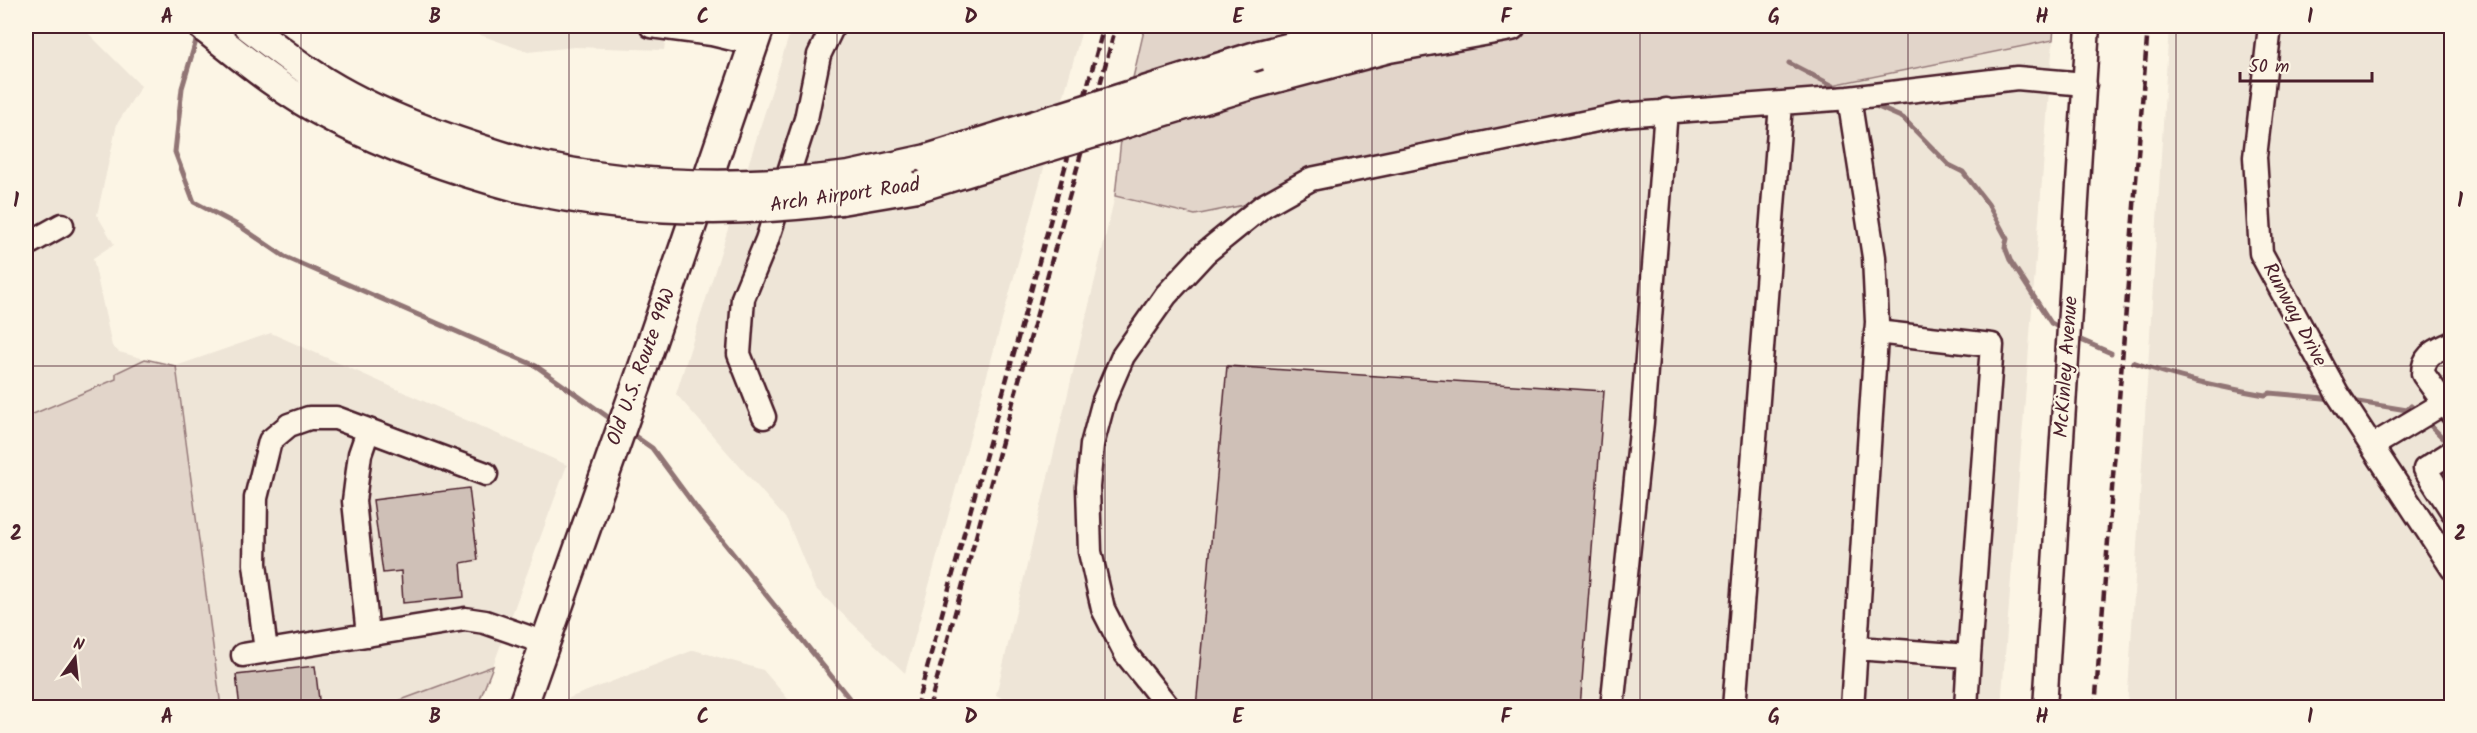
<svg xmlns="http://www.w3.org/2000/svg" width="2477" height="733" font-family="Kalam,sans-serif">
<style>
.built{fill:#eee5d7}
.green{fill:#e2d5ca;stroke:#967a7a;stroke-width:1.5}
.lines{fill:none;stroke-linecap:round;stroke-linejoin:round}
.stream{stroke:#917474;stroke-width:5}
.building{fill:#cfc0b7;stroke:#4a1f2b;stroke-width:1.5}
.minor-casing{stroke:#4a1f2b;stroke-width:27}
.major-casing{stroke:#4a1f2b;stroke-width:33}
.minor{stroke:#fcf5e5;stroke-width:22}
.major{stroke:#fcf5e5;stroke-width:28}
.rail{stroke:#4a1f2b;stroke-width:4.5;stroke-dasharray:9 4.5;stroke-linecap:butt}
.major-bridge-casing{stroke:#4a1f2b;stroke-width:33;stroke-linecap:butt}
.major-bridge{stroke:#fcf5e5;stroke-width:28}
.grid{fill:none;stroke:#4a1f2b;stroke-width:1.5;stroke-opacity:0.55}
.labels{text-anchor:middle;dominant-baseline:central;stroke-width:4.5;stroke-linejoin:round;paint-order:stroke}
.street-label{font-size:20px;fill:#4a1f2b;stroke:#fcf5e5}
.neatline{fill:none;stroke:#4a1f2b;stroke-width:2}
.grid-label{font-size:20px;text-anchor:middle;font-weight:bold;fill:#4a1f2b}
</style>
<rect width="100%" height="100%" fill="#fcf5e5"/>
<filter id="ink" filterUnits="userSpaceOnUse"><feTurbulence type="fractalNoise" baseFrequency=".0167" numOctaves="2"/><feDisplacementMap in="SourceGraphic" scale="12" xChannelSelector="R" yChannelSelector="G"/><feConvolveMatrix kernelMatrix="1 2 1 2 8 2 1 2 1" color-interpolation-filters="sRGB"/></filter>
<g filter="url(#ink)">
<path class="built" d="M 26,26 L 81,26 L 141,86 L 117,124 L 97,215 L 114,244 L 93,258 L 112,346 L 119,352 L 145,359 L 116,373 L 116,379 L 26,417 Z
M 455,26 L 706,26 L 699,44 L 666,37 L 664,50 L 575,47 L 528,52 Z
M 792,26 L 1083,26 L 905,673 L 815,588 L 787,520 L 676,394 Z
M 2169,26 L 2451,26 L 2451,707 L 2127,708 Z
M 2053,40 L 2001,707 L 1020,708 L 996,695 L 1115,196 L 1195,215 Z
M 271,333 L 567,465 L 493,666 L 382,707 L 221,707 L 176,366 Z
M 694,650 L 763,670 L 795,707 L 565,707 L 569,698 Z"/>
<path class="green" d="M 1145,26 L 2054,26 L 2053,40 L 1195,215 L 1115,196 L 1123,121 Z
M 145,359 L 176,366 L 221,707 L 26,707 L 26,417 L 116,379 L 116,373 Z
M 493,666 L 477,707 L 382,707 Z"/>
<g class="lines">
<path class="stream" d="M 198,34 L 182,88 L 175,152 L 194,202 L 241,227 L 285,257 L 536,366 L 615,422
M 1789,63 L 1841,90
M 1871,104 L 1903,118 L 1949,165 L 1963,172 L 1988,204 L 2007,239 L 2005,247 L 2010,260 L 2051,323 L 2064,330
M 2074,337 L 2111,353
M 2133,362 C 2176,378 2220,387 2265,395 L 2270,393 L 2334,399
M 2352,401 L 2407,410 L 2411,406 L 2418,413
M 2425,420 L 2443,438
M 629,432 L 652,448 L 697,509 L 857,708"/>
</g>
<path class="building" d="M 1227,366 L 1604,391 L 1580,708 L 1196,708 Z
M 469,488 L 478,560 L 461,563 L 464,597 L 403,603 L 401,571 L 383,573 L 373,500 Z
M 315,666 L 320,708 L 240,708 L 236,675 Z"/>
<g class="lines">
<defs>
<path id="minor" d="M 651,26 L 712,34 L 754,44
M 2270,26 L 2255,157 L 2261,253 L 2337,393 L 2452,568
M 1849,98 L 1874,257 L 1877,322 L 1852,708
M 26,245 L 62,225
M 1876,332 L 1992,345 L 1969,656
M 2452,343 C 2436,351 2423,354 2423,374 L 2452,414
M 764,417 L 739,354 L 743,298 L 767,240 L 806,119 L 819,55 L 833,26
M 2372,446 L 2444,403
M 2452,452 L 2425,469 L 2452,511
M 368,635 L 354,501 L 360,454 L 368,431
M 1856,648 L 1969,656 L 1966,708
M 266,651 L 255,564 L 256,498 L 270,441 L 289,425 L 309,418 L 336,418 L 486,474
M 243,655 L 465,619 L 485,622 L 545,643
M 1169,708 L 1126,654 L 1103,609 L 1090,552 L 1088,487 L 1092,445 L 1104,400 L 1123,356 L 1166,295 L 1205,253 L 1263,206 L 1311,179 L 1621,115 L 1849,98 L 2017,78 L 2085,84
M 1612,708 L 1642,422 L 1666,110
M 1734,708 L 1781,104
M 2045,708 L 2088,26"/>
<path id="major" d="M 202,26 C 243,59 285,94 333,118 C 392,148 453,170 517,187
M 248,26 C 270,43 291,60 314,75 C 378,117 453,141 525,163
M 1259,55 L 1377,26
M 1250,85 L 1389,48 L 1511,26
M 849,176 L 927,159
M 841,200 L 918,187
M 522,708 L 641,373 L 760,26"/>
</defs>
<use href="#minor" class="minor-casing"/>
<use href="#major" class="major-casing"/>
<use href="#minor" class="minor"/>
<use href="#major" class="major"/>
<path class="rail" d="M 916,708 L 1104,26
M 929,708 L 1116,26
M 2095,708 L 2148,26"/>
<defs>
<path id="major-bridge" d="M 927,159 L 1259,55
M 525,163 C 632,188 741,190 849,176
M 517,187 C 624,211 733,215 841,200
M 918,187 L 1250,85"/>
</defs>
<use href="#major-bridge" class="major-bridge-casing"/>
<use href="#major-bridge" class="major-bridge"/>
</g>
</g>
<path class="grid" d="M 301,26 L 301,708M 569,26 L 569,708M 837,26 L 837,708M 1105,26 L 1105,708M 1372,26 L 1372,708M 1640,26 L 1640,708M 1908,26 L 1908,708M 2176,26 L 2176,708M 26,366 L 2452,366"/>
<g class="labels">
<g class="street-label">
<text transform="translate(845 196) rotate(-8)">Arch Airport Road</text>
<text transform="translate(2294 315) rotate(62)">Runway Drive</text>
<text transform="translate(642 367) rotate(-70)">Old U.S. Route 99W</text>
<text transform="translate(2067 367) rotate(-86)">McKinley Avenue</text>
</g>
</g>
<rect width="2477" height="733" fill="none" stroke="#fcf5e5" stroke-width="66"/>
<g transform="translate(75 658) rotate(15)" stroke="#fcf5e5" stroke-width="4.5" paint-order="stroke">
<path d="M0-4.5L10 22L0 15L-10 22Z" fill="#4a1f2b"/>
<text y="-9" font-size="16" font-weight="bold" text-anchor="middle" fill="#4a1f2b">N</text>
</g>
<path d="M2240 72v9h132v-9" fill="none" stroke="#4a1f2b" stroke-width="3"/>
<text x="2249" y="72" font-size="18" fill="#4a1f2b" stroke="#fcf5e5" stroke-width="4.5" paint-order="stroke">50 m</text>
<rect x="33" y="33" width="2411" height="667" class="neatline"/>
<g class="grid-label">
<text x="167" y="23">A</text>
<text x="435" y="23">B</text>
<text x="703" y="23">C</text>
<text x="971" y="23">D</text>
<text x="1238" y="23">E</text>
<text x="1506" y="23">F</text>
<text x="1774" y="23">G</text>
<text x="2042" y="23">H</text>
<text x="2310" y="23">I</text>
<text x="16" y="207">1</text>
<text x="2460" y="207">1</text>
<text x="16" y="540">2</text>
<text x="2460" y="540">2</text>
<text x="167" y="723">A</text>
<text x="435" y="723">B</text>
<text x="703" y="723">C</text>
<text x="971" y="723">D</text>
<text x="1238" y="723">E</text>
<text x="1506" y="723">F</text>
<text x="1774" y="723">G</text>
<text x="2042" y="723">H</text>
<text x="2310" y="723">I</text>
</g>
</svg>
